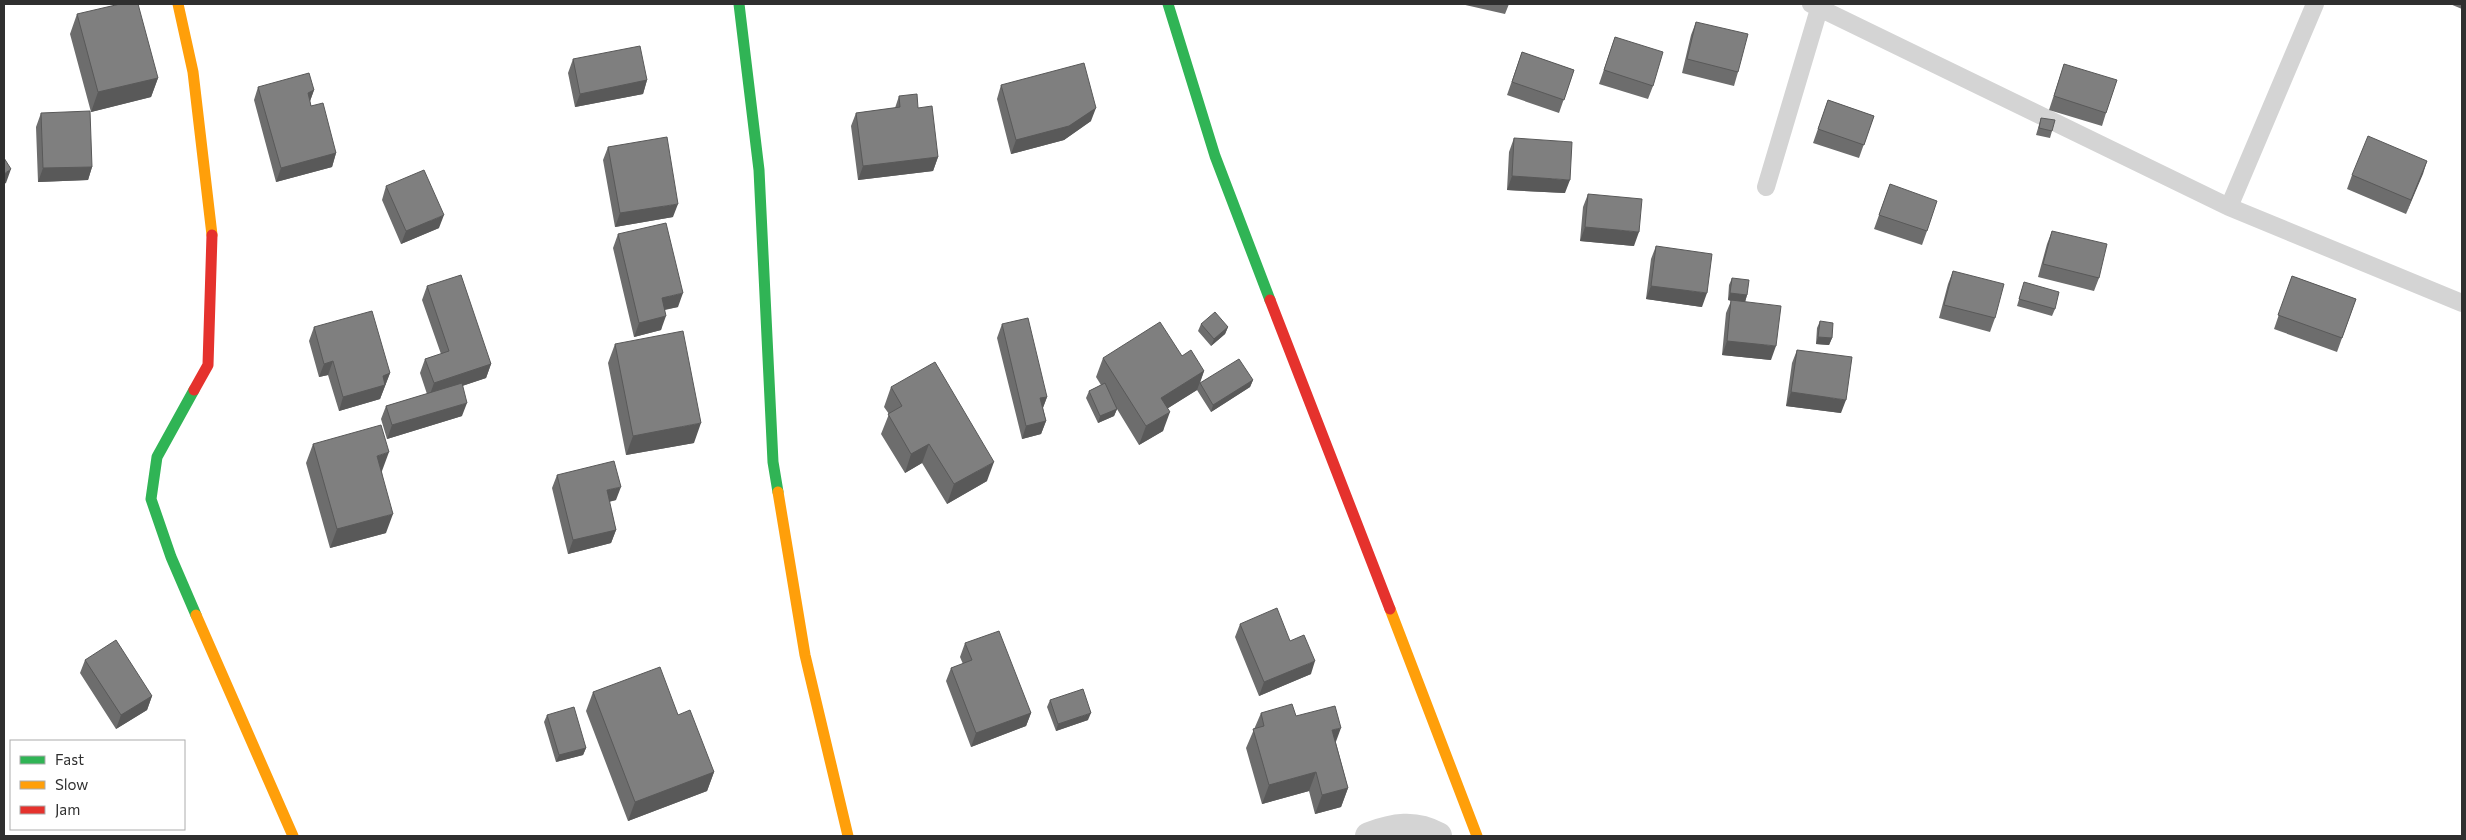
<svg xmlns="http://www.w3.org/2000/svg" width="2466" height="840" font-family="Commissioner,sans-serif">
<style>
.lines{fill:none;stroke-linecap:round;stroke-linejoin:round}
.lane{stroke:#d4d4d4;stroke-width:18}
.street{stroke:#d4d4d4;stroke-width:28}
.fast{stroke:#30b455;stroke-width:11}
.slow{stroke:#ff9f0a;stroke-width:11}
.jam{stroke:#e5322d;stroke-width:11}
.wall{fill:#6d6d6d}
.shaded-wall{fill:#595959}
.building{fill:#7f7f7f;stroke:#595959}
</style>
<rect width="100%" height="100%" fill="#fff"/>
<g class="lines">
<path class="lane" d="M 1811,4 L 2229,207 L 2462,303
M 1766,187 L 1819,9 L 1824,4
M 2229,207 L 2315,4"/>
<path class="street" d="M 1369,836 C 1393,827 1415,823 1438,836"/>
<path class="fast" d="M 739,4 L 759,170 L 773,462 L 778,492
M 1168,4 L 1215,156 L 1270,300
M 194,390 L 157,457 L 151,499 L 171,557 L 196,615"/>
<path class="slow" d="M 178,4 L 193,72 L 212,235
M 778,492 L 805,655 L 848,836
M 1390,609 L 1477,836
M 196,615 L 293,836"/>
<path class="jam" d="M 1270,300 L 1390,609
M 194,390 L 208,365 L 212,235"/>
</g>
<path class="wall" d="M 1461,4 L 1509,4 L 1505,14 Z
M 2450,4 L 2462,4 L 2462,9 Z
M 77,14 L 158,78 L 151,97 L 91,112 L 70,34 Z
M 1696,22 L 1738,72 L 1734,86 L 1682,73 L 1691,35 Z
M 1615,37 L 1653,86 L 1648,99 L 1599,84 Z
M 1522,52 L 1574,70 L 1559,113 L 1507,95 Z
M 573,59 L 647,80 L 643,94 L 575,107 L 568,73 Z
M 2064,64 L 2106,113 L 2102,126 L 2049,110 Z
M 1001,85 L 1091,121 L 1064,140 L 1011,154 L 997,99 Z
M 258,87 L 314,90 L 310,101 L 311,106 L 336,153 L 332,167 L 276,182 L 254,100 Z
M 899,96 L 918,108 L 938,157 L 933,171 L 858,180 L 851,126 L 856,113 L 895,108 Z
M 1828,100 L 1874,116 L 1859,158 L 1813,143 Z
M 41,113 L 92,167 L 88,180 L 38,182 L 36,127 Z
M 2041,118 L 2052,131 L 2050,138 L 2036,135 Z
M 1514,138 L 1565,193 L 1507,190 L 1509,152 Z
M 608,147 L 673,217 L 615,227 L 603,160 Z
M 2427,161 L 2406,214 L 2347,189 L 2352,175 Z
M 1890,184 L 1927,231 L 1922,245 L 1874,229 Z
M 386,186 L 439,228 L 401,244 L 382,200 Z
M 1588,194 L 1634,246 L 1580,241 L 1583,207 Z
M 2052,231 L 2099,278 L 2094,291 L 2038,277 L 2047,244 Z
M 618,234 L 678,307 L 665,310 L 661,330 L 634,337 L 613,248 Z
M 1656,246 L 1702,307 L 1646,299 L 1651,259 Z
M 1953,271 L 1995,318 L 1990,332 L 1939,318 L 1948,284 Z
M 2292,276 L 2356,299 L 2337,352 L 2274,329 Z
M 1732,278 L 1747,295 L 1745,302 L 1771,360 L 1722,355 L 1726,313 L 1731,301 L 1728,300 L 1729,285 Z
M 427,286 L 491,364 L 486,378 L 462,386 L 462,416 L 387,439 L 381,419 L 386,406 L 427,394 L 420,373 L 425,359 L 441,354 L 422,300 Z
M 2022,289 L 2055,309 L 2052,316 L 2017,306 Z
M 1820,321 L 1832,338 L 1829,345 L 1816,344 L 1817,328 Z
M 1002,324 L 1047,397 L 1043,408 L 1046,421 L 1041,434 L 1022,439 L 997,338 Z
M 1201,324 L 1228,327 L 1225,334 L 1211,346 L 1198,331 Z
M 314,327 L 390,373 L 380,399 L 339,411 L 328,375 L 319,377 L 309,341 Z
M 615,344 L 694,443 L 626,455 L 608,363 Z
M 1797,350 L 1841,413 L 1786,406 L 1792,363 Z
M 1182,356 L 1204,371 L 1200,383 L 1253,380 L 1250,387 L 1211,412 L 1197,390 L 1168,408 L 1163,431 L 1139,445 L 1117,409 L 1114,416 L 1098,423 L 1086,398 L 1089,391 L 1101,385 L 1096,377 L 1103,358 Z
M 891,387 L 987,481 L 947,504 L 922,463 L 905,473 L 881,434 L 889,414 L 884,407 Z
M 313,444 L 382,471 L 386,533 L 330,548 L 306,463 Z
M 557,475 L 616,500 L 609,502 L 616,530 L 611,543 L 568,554 L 552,488 Z
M 1240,624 L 1290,641 L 1311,674 L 1259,696 L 1235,637 Z
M 965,643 L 1031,713 L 1026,726 L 971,747 L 946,681 L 951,668 L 963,664 L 960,657 Z
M 85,660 L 152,696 L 147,710 L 116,729 L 80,673 Z
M 593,692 L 678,715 L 714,772 L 707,791 L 628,821 L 586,711 Z
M 1050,700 L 1088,720 L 1056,731 L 1047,707 Z
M 1261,713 L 1296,716 L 1336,743 L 1348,788 L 1341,807 L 1315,814 L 1309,791 L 1262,804 L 1246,748 Z
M 547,715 L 586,748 L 583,755 L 556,762 L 544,722 Z"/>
<path class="shaded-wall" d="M 158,78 L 151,97 L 91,112 L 98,92 Z
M 647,80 L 643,94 L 575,107 L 580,94 Z
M 314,90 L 309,104 L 308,93 Z
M 1096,108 L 1091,121 L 1064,140 L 1011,154 L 1016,140 Z
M 336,153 L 332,167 L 276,182 L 281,168 Z
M 938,157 L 933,171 L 858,180 L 863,166 Z
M 2427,161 L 2423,174 L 2406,214 L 2411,200 Z
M 92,167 L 88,180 L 38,182 L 43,168 Z
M 11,169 L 6,183 L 4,184 L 4,174 Z
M 1512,176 L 1570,180 L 1565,193 L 1507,190 Z
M 678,204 L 673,217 L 615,227 L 620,213 Z
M 444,215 L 439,228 L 401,244 L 406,231 Z
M 1585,227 L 1639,232 L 1634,246 L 1580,241 Z
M 1651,286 L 1707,293 L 1702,307 L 1646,299 Z
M 683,293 L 678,307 L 657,311 L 662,298 Z
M 1730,293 L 1747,295 L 1745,302 L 1728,300 Z
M 666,316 L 661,330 L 634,337 L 639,323 Z
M 1228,327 L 1225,334 L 1211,346 L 1214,339 Z
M 1818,337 L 1832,338 L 1829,345 L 1816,344 Z
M 1727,341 L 1776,346 L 1771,360 L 1722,355 Z
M 333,361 L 328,375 L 319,377 L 324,364 Z
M 491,364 L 486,378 L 429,397 L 434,383 Z
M 1204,371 L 1197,390 L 1154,417 L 1161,398 Z
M 390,373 L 380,399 L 339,411 L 343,397 L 383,376 Z
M 1253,380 L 1250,387 L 1211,412 L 1213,405 Z
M 1791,392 L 1846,400 L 1841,413 L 1786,406 Z
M 1047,397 L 1042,410 L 1040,398 Z
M 467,403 L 462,416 L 387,439 L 392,425 Z
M 1117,409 L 1114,416 L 1098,423 L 1100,416 Z
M 1170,412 L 1163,431 L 1139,445 L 1146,426 Z
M 1046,421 L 1041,434 L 1022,439 L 1026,426 Z
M 701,423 L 694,443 L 626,455 L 633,436 Z
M 929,444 L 922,463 L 905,473 L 911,454 Z
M 389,452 L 382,471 L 370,475 L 377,456 Z
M 994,462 L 987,481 L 947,504 L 954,484 Z
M 621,487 L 616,500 L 602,503 L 607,490 Z
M 393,514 L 386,533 L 330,548 L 337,529 Z
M 616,530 L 611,543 L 568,554 L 573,540 Z
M 1315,661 L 1311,674 L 1259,696 L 1264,682 Z
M 152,696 L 147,710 L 116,729 L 121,715 Z
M 1031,713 L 1026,726 L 971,747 L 976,733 Z
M 1091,713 L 1088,720 L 1056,731 L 1058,724 Z
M 1341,728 L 1334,747 L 1332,730 Z
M 586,748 L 583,755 L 556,762 L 559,755 Z
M 714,772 L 707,791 L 628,821 L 635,802 Z
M 1316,772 L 1309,791 L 1262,804 L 1269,785 Z
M 1348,788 L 1341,807 L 1315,814 L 1322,795 Z"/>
<path class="building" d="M 120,4 L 138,4 L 158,78 L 98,92 L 77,14 Z
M 1696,22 L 1748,34 L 1738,72 L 1687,59 Z
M 1615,37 L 1663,52 L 1653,86 L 1604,70 Z
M 640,46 L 647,80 L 580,94 L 573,59 Z
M 1522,52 L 1574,70 L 1564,100 L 1512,82 Z
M 1084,63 L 1096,108 L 1069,126 L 1016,140 L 1001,85 Z
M 2064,64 L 2117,80 L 2106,113 L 2054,96 Z
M 309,73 L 314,90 L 308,93 L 311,106 L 323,103 L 336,153 L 281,168 L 258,87 Z
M 917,94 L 918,108 L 932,106 L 938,157 L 863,166 L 856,113 L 900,107 L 899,96 Z
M 1828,100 L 1874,116 L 1864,145 L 1818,129 Z
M 90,111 L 92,167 L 43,168 L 41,113 Z
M 2041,118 L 2055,120 L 2052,131 L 2039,128 Z
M 2368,136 L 2427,161 L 2411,200 L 2352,175 Z
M 667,137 L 678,204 L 620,213 L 608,147 Z
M 1514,138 L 1572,142 L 1570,180 L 1512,176 Z
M 4,158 L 11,169 L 4,174 Z
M 424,170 L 444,215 L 406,231 L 386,186 Z
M 1890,184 L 1937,201 L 1927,231 L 1879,215 Z
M 1588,194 L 1642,199 L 1639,232 L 1585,227 Z
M 666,223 L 683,293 L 662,298 L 666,316 L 639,323 L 618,234 Z
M 2052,231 L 2107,244 L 2099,278 L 2043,264 Z
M 1656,246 L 1712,254 L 1707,293 L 1651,286 Z
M 1953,271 L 2004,284 L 1995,318 L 1944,305 Z
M 461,275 L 491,364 L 434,383 L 425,359 L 449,351 L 427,286 Z
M 2292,276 L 2356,299 L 2342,338 L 2278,315 Z
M 1732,278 L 1749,280 L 1747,295 L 1730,293 Z
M 2024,282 L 2059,292 L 2055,309 L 2019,299 Z
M 1731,300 L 1781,306 L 1776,346 L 1727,341 Z
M 372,311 L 390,373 L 383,376 L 385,385 L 343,397 L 333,361 L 324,364 L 314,327 Z
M 1215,312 L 1228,327 L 1214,339 L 1201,324 Z
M 1028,318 L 1047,397 L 1040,398 L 1046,421 L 1026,426 L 1002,324 Z
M 1820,321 L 1833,323 L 1832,338 L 1818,337 Z
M 1160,322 L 1182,356 L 1191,350 L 1204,371 L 1161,398 L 1170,412 L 1146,426 L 1103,358 Z
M 683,331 L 701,423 L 633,436 L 615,344 Z
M 1797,350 L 1852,357 L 1846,400 L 1791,392 Z
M 1239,359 L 1253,380 L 1213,405 L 1200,383 Z
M 935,362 L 994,462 L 954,484 L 929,444 L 911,454 L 888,414 L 902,406 L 891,387 Z
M 462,383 L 467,403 L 392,425 L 386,406 Z
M 1105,383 L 1117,409 L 1100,416 L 1089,391 Z
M 381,425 L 389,452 L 377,456 L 393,514 L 337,529 L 313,444 Z
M 614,461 L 621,487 L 607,490 L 616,530 L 573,540 L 557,475 Z
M 1277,608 L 1290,641 L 1304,635 L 1315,661 L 1264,682 L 1240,624 Z
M 999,631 L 1031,713 L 976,733 L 951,668 L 972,660 L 965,643 Z
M 116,640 L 152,696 L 121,715 L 85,660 Z
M 660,667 L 678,715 L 690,710 L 714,772 L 635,802 L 593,692 Z
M 1083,689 L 1091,713 L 1058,724 L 1050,700 Z
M 1292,704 L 1296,716 L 1335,706 L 1341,728 L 1332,730 L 1348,788 L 1322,795 L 1316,772 L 1269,785 L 1253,729 L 1264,726 L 1261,713 Z
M 574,707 L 586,748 L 559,755 L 547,715 Z"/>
<rect width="2466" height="840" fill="none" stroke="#2f2f2f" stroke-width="10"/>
<rect x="10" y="740" width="175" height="90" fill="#ffffff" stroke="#acacac"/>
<rect x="20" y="756" width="25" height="8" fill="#30b455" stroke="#acacac"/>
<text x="55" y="765" font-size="15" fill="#2f2f2f">Fast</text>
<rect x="20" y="781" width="25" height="8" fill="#ff9f0a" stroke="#acacac"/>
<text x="55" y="790" font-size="15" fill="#2f2f2f">Slow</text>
<rect x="20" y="806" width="25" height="8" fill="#e5322d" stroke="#acacac"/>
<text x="55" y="815" font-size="15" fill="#2f2f2f">Jam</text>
</svg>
